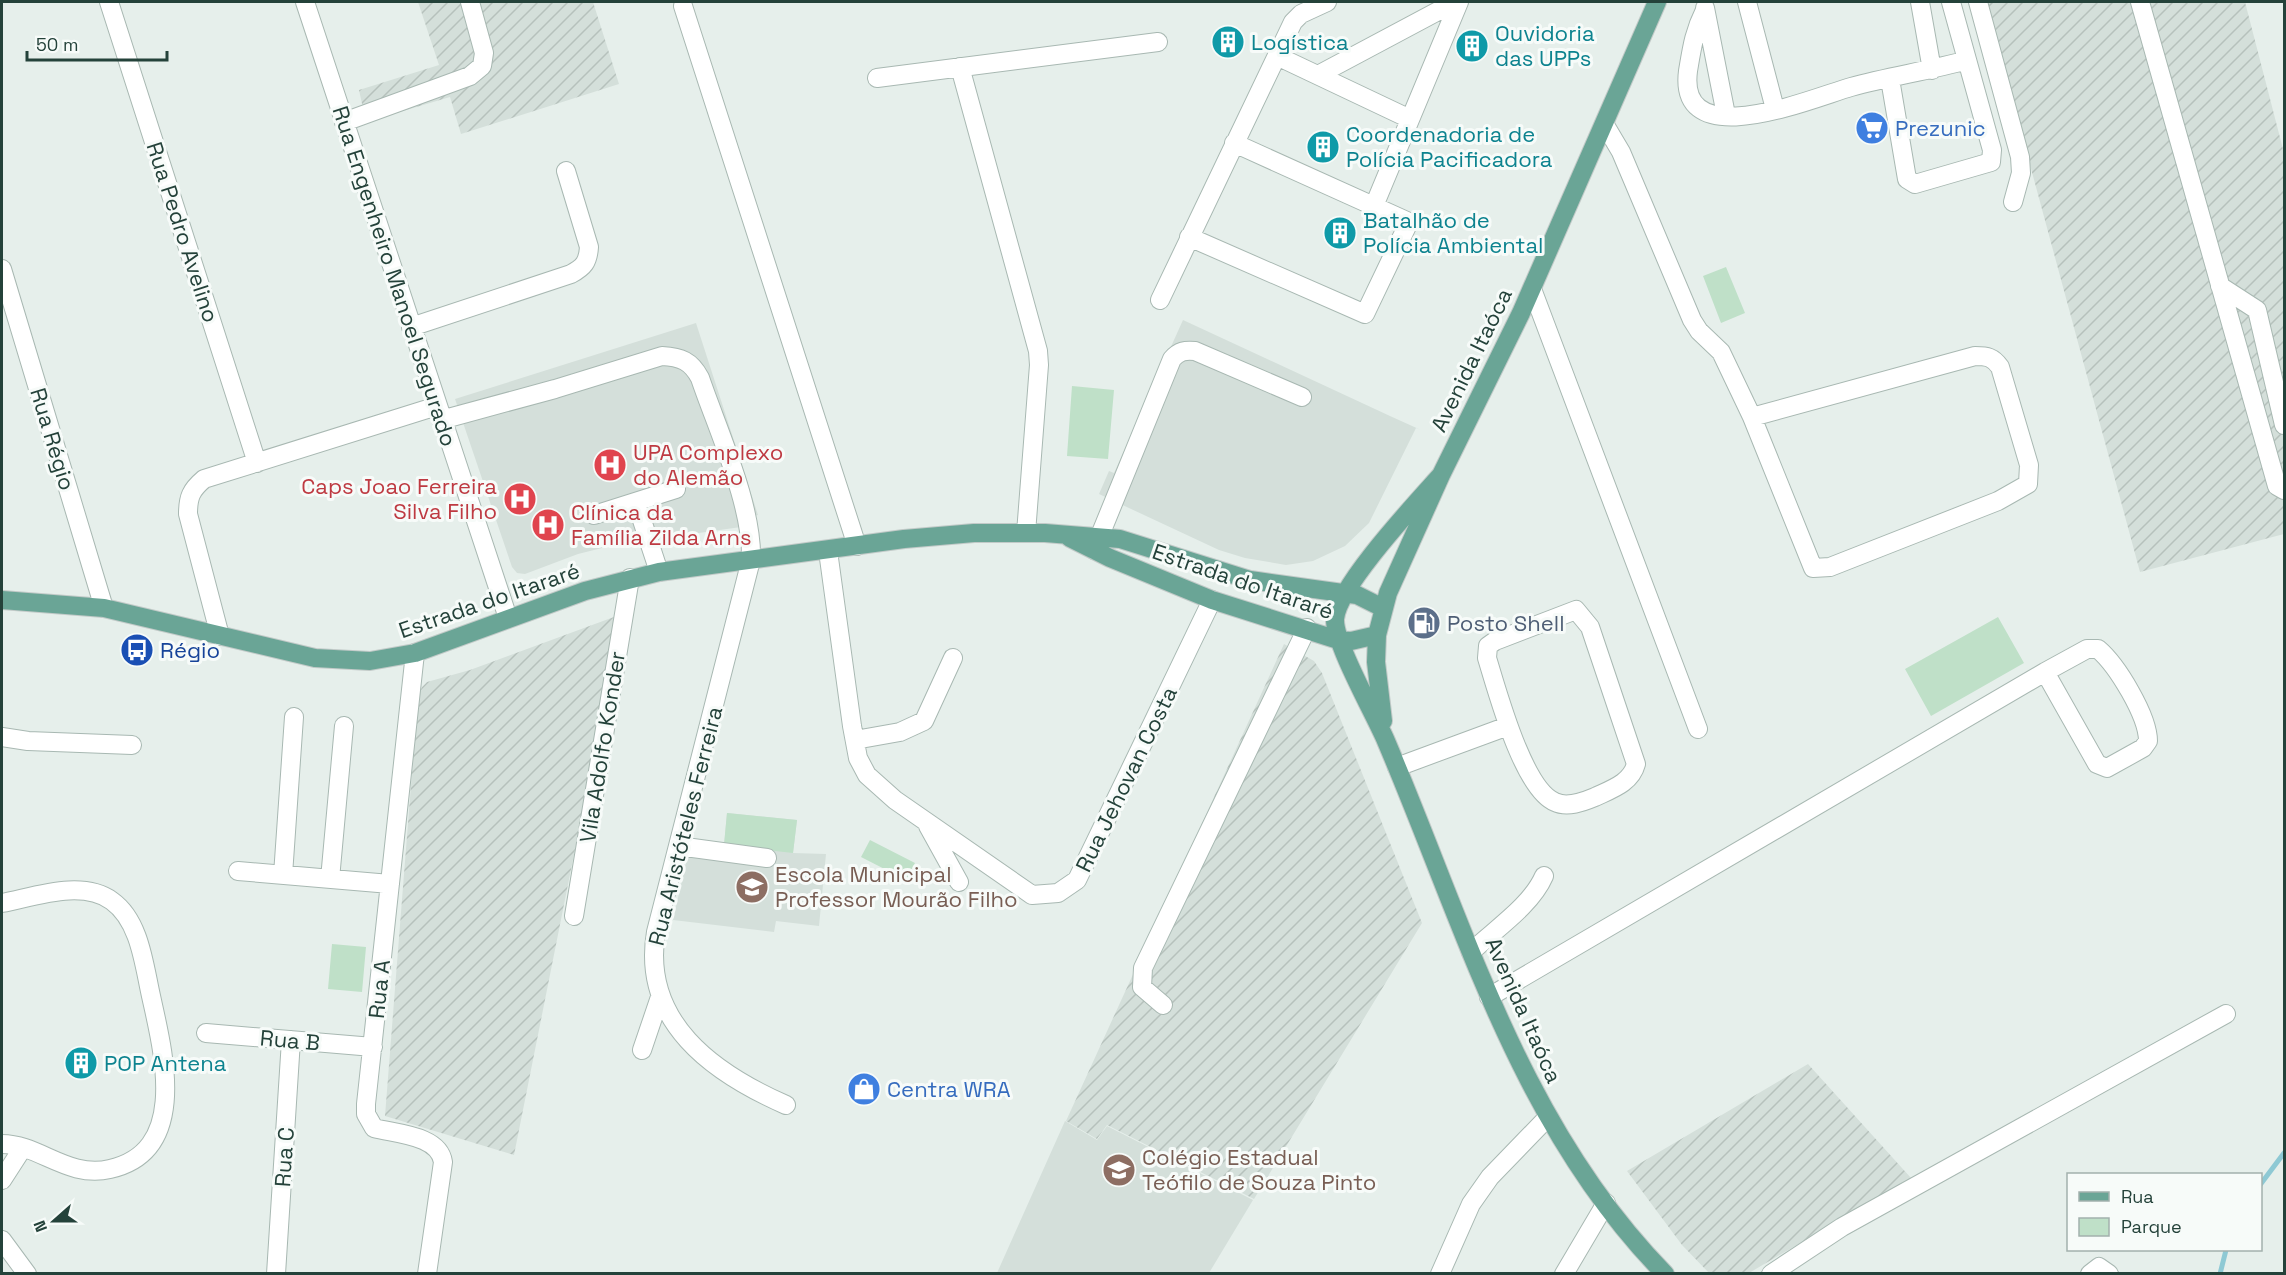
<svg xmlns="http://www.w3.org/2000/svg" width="2286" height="1275" font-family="'Space Grotesk',sans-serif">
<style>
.built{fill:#d4dfda}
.industrial{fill:url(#industrial-furrows)}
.green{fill:#bfe0c8}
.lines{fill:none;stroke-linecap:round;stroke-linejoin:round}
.stream{stroke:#8ec9d4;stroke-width:5}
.minor-casing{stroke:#a8b8b2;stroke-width:20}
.major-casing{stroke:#c2cac8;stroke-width:20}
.minor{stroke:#fff;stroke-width:18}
.major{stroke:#6aa596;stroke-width:18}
.labels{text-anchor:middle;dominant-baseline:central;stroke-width:6;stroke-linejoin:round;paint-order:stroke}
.culture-label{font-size:22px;fill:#0d838f;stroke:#f7fbf9;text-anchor:start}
.shop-label{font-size:22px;fill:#366cbe;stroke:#f7fbf9;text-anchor:start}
.street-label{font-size:22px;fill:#24423a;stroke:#f7fbf9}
.health-label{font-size:22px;fill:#be3a42;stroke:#f7fbf9;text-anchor:start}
.service-label{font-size:22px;fill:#4e5e75;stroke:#f7fbf9;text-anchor:start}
.transit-label{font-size:22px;fill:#164399;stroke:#f7fbf9;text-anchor:start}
.education-label{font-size:22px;fill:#785e54;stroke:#f7fbf9;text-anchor:start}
</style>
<defs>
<pattern id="industrial-furrows" width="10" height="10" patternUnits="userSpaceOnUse" patternTransform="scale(1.5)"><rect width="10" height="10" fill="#d4dfda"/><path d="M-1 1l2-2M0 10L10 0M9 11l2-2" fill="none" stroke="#b6c1bc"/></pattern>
</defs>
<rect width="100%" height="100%" fill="#e6efeb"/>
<path class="built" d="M 1183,320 L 1390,416 L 1421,430 L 1416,428 L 1369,523 L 1345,546 L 1313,561 L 1286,565 L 1245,558 L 1219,550 L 1099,494 L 1109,471 L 1114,473 Z
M 696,323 L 758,515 L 739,519 L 741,527 L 614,545 L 578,554 L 525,574 L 517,573 L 512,567 L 455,399 Z
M 727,813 L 797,820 L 793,853 L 826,854 L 819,926 L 776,921 L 774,932 L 673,920 L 688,854 L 724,845 Z
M 1065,1121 L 1097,1140 L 1107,1126 L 1253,1200 L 1209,1273 L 997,1273 Z"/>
<path class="industrial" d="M 418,2 L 593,2 L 619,84 L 461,134 L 450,97 L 366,122 L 359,90 L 439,65 Z
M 1986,2 L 2245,2 L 2284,153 L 2284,534 L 2140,572 Z
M 622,614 L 514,1155 L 385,1116 L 418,696 L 422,687 L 427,682 L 470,670 Z
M 1284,644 L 1314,661 L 1322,673 L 1422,923 L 1254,1199 L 1107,1125 L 1097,1139 L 1066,1121 Z
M 1808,1064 L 1911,1178 L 1749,1273 L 1710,1274 L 1682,1245 L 1627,1171 Z"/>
<path class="green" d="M 1726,267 L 1745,313 L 1721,323 L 1703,276 Z
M 1072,386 L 1114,390 L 1108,459 L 1067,456 Z
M 1998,617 L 2024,663 L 1931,716 L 1905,669 Z
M 727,813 L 797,820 L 793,853 L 724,845 Z
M 870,840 L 915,863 L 906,880 L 861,857 Z
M 332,944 L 366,947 L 362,992 L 328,989 Z"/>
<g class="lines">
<path class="stream" d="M 2260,1185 L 2284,1153
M 2220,1274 L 2226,1250"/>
<defs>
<path id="minor" d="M 109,2 L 257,463
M 305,2 L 508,618
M 1747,2 L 1775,109
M 1920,2 L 1932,70
M 1978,2 L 2020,157 L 2021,173 L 2013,202
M 2140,2 L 2277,486 L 2284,490
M 683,6 L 857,546
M 1705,8 L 1726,115
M 1705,10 C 1694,32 1692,47 1688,71 C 1677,156 1812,98 1851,87 C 1890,76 1929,71 1967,60
M 1277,56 L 1410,119
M 960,67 L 1038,351 L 1039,365 L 1026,533
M 1318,75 L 1455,2
M 877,78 L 1158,42
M 1890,79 L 1907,179 L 1915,184 L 1991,162 L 1992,150 L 1951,2
M 344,122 L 470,76 L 482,66 L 484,53 L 470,2
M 1605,125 L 1621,152 L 1692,320 L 1699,331 L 1721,352 L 1752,417 L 1813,568 L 1830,567 L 1998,501 L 2028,484 L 2029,465 L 2000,367 C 1993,357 1987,356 1975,356 L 1752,417
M 1374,206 L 1459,2
M 1189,237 L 1365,314 L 1409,222 L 1234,143
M 2,269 L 104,608
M 2220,286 L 2257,310 L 2284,425
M 1532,289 L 1698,729
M 1160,300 L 1293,22 L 1301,14 L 1327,2
M 411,327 L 571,274 C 584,267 588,262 589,247 L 566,171
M 441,420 L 555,389 L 662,356 C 681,357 691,361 700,378 C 718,431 753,506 751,560 L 656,932 C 641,1022 713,1073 786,1105
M 636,502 L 659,572
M 594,515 L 676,489
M 1094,550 L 1172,359 C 1179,351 1185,350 1195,351 L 1302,397
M 828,551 L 852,726 L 858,758 L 867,775 L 895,800 L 1032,895 L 1058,893 L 1077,880 L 1212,600
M 1576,610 L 1590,627 L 1636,764 C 1631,783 1612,789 1595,797 C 1583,802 1567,808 1555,802 C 1523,789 1497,690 1487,658 L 1488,646 L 1495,641 Z
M 220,636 L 188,514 C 188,497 191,490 204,479 L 437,406
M 415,653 L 366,1104 L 366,1114 L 374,1128 C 396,1134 439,1135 443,1162 L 427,1274
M 2,737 L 28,741 L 132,745
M 855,740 L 900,732 L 924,721 L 953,658
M 1397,767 L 1508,726
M 928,826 L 959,882
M 678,846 L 767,858
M 238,871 L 390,884
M 283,875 L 294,717
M 330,879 L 344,726
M 2,903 C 34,897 82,879 112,901 C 140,921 144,965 151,996 C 163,1051 190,1151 110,1169 C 68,1179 39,1144 2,1144
M 574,916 L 630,578
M 1471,952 C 1494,930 1531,906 1544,876
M 1489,997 L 2045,672 L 2087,649 L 2098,649 C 2117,665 2148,716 2148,741 L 2143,748 L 2107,768 L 2097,764 L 2045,672
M 1163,1005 L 1142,987 L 1143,968 L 1307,628
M 206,1033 L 373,1047
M 642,1050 L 660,997
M 2,1180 L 22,1149
M 2,1240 L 27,1274
M 276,1274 L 291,1040
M 1440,1274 L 1471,1204 L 1490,1177 L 1548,1117
M 1564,1274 L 1606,1203
M 1771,1274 L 1842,1227 L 2226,1014
M 2090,1274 L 2099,1267 L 2109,1274"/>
<path id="major" d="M 1441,475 C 1417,502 1338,586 1335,619 C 1334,643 1375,715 1386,741 C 1465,926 1520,1127 1665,1274
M 1070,538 L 1110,558 L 1212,600 L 1338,640 L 1351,641 L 1377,635
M 2,600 L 104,608 L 315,658 L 370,661 L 415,653 L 585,591 L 659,572 L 904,539 L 974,533 L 1045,533 L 1120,539 L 1250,580 L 1357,595 L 1383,608
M 1383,721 L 1376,662 L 1377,635 L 1388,593 L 1441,475 L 1521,313 L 1657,2"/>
</defs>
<use href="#minor" class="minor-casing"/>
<use href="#major" class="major-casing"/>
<use href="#minor" class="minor"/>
<use href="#major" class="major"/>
</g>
<defs>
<symbol id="building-disc" viewBox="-11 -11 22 22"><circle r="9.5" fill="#0f9aa8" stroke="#f7fbf9"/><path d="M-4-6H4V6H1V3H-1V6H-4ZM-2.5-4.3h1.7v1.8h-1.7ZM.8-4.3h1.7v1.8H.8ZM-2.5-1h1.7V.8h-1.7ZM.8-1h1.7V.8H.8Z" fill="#fff"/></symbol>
<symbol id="supermarket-disc" viewBox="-11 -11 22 22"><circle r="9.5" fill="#3f7fe0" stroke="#f7fbf9"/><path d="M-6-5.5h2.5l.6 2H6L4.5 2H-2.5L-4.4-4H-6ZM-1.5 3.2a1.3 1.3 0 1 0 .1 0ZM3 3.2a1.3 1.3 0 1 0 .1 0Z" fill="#fff"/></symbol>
<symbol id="hospital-disc" viewBox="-11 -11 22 22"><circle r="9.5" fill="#e0444e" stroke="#f7fbf9"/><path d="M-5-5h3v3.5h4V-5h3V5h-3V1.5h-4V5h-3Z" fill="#fff"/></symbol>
<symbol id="fuel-disc" viewBox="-11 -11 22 22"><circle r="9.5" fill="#5c6f8a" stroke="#f7fbf9"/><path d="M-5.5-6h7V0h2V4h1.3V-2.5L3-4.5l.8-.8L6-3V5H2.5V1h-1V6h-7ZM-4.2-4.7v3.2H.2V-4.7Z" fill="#fff"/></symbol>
<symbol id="bus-disc" viewBox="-11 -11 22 22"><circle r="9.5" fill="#1a4fb4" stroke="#f7fbf9"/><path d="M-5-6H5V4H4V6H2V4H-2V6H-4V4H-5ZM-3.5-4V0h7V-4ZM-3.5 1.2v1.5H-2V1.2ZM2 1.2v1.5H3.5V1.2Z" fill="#fff"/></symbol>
<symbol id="school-disc" viewBox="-11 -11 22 22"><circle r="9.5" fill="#8d6e63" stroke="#f7fbf9"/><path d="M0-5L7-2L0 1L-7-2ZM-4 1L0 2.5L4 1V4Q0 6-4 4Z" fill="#fff"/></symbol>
<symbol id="shop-disc" viewBox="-11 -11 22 22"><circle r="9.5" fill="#3f7fe0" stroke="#f7fbf9"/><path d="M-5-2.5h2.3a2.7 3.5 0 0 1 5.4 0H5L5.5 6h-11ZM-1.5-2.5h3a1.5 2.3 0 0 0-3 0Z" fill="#fff"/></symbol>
</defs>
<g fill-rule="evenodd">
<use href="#building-disc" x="1209" y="23" width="38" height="38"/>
<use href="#building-disc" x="1453" y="27" width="38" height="38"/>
<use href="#supermarket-disc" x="1853" y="109" width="38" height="38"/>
<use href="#building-disc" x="1304" y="128" width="38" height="38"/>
<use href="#building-disc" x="1321" y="214" width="38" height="38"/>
<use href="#hospital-disc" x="591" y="446" width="38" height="38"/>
<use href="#hospital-disc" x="501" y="480" width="38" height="38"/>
<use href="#hospital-disc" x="529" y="506" width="38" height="38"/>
<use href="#fuel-disc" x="1405" y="604" width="38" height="38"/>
<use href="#bus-disc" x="118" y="631" width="38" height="38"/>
<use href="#school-disc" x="733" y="868" width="38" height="38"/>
<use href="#building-disc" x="62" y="1044" width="38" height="38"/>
<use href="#shop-disc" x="845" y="1070" width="38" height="38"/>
<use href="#school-disc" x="1100" y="1151" width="38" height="38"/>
</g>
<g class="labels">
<g class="culture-label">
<text x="1495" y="33">Ouvidoria<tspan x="1495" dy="25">das UPPs</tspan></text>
<text x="1251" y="42">Logística</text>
<text x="1346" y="134">Coordenadoria de<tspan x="1346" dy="25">Polícia Pacificadora</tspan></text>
<text x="1363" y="220">Batalhão de<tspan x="1363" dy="25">Polícia Ambiental</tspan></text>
<text x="104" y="1063">POP Antena</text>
</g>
<g class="shop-label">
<text x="1895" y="128">Prezunic</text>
<text x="887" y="1089">Centra WRA</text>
</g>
<g class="street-label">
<text transform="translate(183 232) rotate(72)">Rua Pedro Avelino</text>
<text transform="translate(395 276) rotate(72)">Rua Engenheiro Manoel Segurado</text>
<text transform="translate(1471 360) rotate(-64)">Avenida Itaóca</text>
<text transform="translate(53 439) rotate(73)">Rua Régio</text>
<text transform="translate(1243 581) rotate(19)">Estrada do Itararé</text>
<text transform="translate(489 600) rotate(-19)">Estrada do Itararé</text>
<text transform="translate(602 747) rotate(-81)">Vila Adolfo Konder</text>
<text transform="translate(1126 779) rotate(-64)">Rua Jehovan Costa</text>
<text transform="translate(685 826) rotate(-76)">Rua Aristóteles Ferreira</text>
<text transform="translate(379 989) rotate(-84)">Rua A</text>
<text transform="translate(1524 1010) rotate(66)">Avenida Itaóca</text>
<text transform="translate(290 1040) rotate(5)">Rua B</text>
<text transform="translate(284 1157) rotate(-86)">Rua C</text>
</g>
<g class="health-label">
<text x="633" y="452">UPA Complexo<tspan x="633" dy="25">do Alemão</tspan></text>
<text x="497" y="486" text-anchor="end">Caps Joao Ferreira<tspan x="497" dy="25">Silva Filho</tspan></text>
<text x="571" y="512">Clínica da<tspan x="571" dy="25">Família Zilda Arns</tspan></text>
</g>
<g class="service-label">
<text x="1447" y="623">Posto Shell</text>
</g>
<g class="transit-label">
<text x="160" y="650">Régio</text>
</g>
<g class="education-label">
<text x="775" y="874">Escola Municipal<tspan x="775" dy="25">Professor Mourão Filho</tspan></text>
<text x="1142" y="1157">Colégio Estadual<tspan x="1142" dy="25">Teófilo de Souza Pinto</tspan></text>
</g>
</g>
<rect width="2286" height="1275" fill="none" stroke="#24423a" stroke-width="6"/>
<rect x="2067" y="1173" width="195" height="78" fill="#f7fbf9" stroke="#a3b1ad" stroke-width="1.5"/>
<rect x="2079" y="1192" width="30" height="9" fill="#6aa596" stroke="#a3b1ad" stroke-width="1.5"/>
<text x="2121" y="1203" font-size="18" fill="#24423a">Rua</text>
<rect x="2079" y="1218" width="30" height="18" fill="#bfe0c8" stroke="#a3b1ad" stroke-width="1.5"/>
<text x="2121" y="1233" font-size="18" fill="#24423a">Parque</text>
<g transform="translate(54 1221) rotate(249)" stroke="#f7fbf9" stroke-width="4.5" paint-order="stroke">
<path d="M0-4.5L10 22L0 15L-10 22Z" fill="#24423a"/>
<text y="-9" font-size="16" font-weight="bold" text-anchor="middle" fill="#24423a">N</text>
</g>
<path d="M27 51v9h140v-9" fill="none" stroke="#24423a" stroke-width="3"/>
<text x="36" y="51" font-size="18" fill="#24423a" stroke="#f7fbf9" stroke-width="4.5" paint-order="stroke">50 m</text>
</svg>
